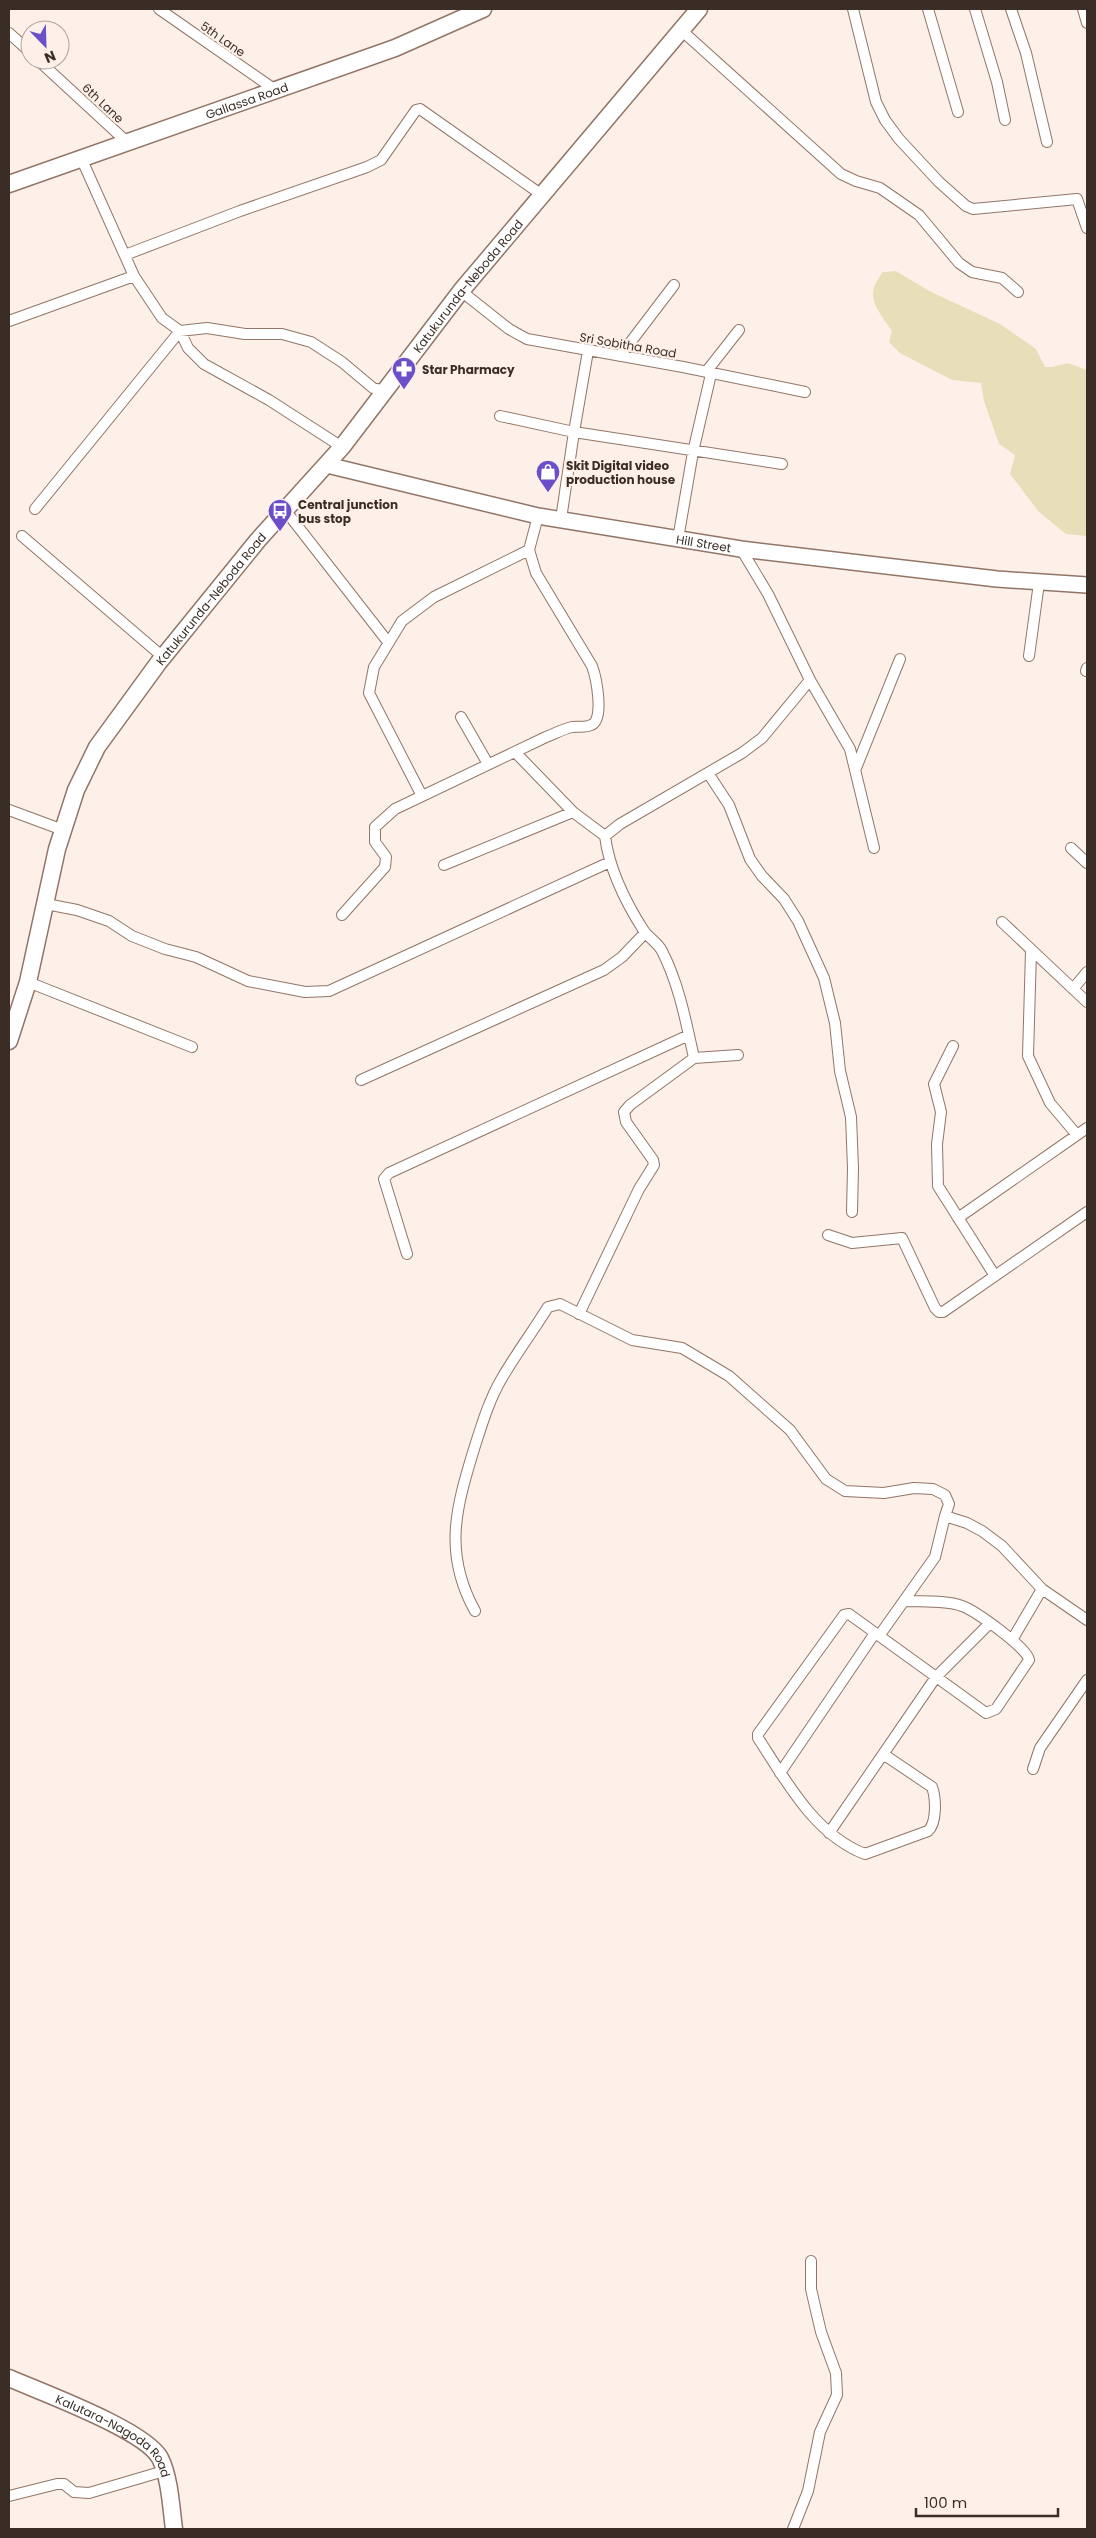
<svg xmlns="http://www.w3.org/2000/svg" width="1096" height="2538" font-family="Poppins,sans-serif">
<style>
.green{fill:#e8dfba}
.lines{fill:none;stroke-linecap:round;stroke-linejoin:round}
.street-casing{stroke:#927566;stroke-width:12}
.secondary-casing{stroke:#927566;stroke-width:18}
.primary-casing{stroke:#927566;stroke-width:19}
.street{stroke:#fff;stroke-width:10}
.secondary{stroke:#fff;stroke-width:15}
.primary{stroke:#fff;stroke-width:16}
.labels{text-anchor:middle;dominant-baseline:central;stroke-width:4.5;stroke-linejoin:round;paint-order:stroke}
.street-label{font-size:12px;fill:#392d26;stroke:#fdf0e9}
.poi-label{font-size:12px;font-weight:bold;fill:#392d26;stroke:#fdf0e9;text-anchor:start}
</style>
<rect width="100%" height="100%" fill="#fdf0e9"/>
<path class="green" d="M 896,271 L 929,291 L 1000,324 L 1036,349 L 1045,367 L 1052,367 L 1068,363 L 1087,370 L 1087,536 L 1066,534 L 1039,512 L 1010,474 L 1015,455 L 999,444 L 984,401 L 981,383 L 952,380 L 900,353 L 889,342 L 892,331 C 877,309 863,296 883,272 Z"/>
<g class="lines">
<defs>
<path id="street" d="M 159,9 L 274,89
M 853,9 L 876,102 L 885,120 L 899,139 L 939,182 L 966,206 L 973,209 L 1077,199 L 1087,228
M 928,9 L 958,112
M 975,9 L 997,82 L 1005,120
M 1011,9 L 1026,53 L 1047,142
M 1083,9 L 1087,23
M 680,29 L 841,174 L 856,181 L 880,188 L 919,215 L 959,263 L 972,272 L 1002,278 L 1018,292
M 9,33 L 30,52
M 38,60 L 128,143
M 125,255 L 240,211 L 367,167 L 381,160 L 416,110 L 420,109 L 542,195
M 461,291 L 509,329 L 527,339 L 683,367 L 805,392
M 9,321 L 134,276
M 620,356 L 674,285
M 706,372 L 739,330
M 500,416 L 574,432 L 588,351
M 342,447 L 269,400 L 204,364 L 188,348 L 180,331 L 207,328 L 245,334 L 282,334 L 311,342 L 342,362 L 373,388 L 386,391
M 35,509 L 180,331 L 162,318 L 134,276 L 82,160
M 285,510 L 388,642
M 561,519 L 574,432 L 782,464
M 22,536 L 163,657
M 678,539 L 693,452 L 711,374
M 741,549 L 768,594 L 810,680 L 850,749 L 874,848
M 1029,656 L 1039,583
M 1086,671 L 1087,668
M 461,717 L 488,764
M 515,752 L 573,812 L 605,836
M 856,768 L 900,659
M 708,773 L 729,805 L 750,859 L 762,876 L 784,899 L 798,921 L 824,978 L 835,1023 L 840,1071 L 851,1117 L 853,1168 L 852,1212
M 422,796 L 369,693 L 374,667 L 402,621 L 434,597 L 529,550
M 9,810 L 63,830
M 1071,848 L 1087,863
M 444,865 L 573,812
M 46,904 L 77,910 L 109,921 L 132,936 L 165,949 L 196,957 L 248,981 L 305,992 L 329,991 L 610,862
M 342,915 L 385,867 L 386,857 L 375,842 L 375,827 L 395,809 L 546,737 C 554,734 563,729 572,727 C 578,726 585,728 591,725 C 605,720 596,677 592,666 L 536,573 L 529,550 L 538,516
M 1002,922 L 1087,1002
M 1031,951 L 1028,1056 L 1050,1103 L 1077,1135
M 28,982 L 192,1047
M 1073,989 L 1087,972
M 953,1046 L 934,1084 L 941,1112 L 937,1144 L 938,1186 L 995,1276
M 694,1058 C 686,1022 679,984 662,951 C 658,943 649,938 644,931 C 626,903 609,868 605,836 L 620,824 L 742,753 L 762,738 L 810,680
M 361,1080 L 604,970 L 622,957 L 645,933
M 958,1218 L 1087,1128
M 828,1235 L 852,1243 L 902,1238 L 935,1308 L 939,1312 L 943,1312 L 1087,1212
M 407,1254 L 384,1179 L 389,1173 L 689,1035
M 579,1314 L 639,1189 L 654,1165 L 653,1160 L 626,1122 L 624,1112 L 630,1105 L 694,1058 L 738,1055
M 475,1611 C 443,1553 456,1508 474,1449 C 482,1424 489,1400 502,1378 C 516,1354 533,1331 548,1307 L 560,1304 L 632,1340 L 682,1348 L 729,1376 L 790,1430 L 826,1479 L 845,1491 L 884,1493 L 914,1488 L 933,1489 L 945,1495 L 949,1504 L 945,1516 L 967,1523 L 982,1531 L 1002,1546 L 1042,1589 L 1087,1620
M 879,1636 L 935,1557 L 945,1516
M 1012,1640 L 1042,1589
M 883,1754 L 932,1787 C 936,1798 937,1823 928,1831 L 865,1854 C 815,1835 786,1781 758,1738 L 758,1734 L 844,1615 L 849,1614 L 986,1713 L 996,1709 L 1029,1660 C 1028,1648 974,1610 962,1606 C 945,1600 922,1602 904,1601
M 1033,1769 L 1040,1748 L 1087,1680
M 780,1773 L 875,1633
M 829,1833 L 936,1677 L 989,1624
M 9,2496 L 57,2484 L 64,2484 L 74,2492 L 89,2493 L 164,2471
M 793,2529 L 808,2491 L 820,2432 L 837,2395 L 836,2373 L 821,2332 L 811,2289 L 811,2261"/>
<g id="secondary">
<path id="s1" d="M 327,465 L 538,516 L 741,549 L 997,579 L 1087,585"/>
</g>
<g id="primary">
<path id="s2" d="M 9,184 L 395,48 L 483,9"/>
<path id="s3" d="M 9,1041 L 28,982 L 57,849 L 76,790 L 97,747 L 159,662 L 258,540 L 342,447 L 461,291 L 699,9"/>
<path id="s4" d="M 9,2378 C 41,2392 145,2430 160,2458 C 170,2478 171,2507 174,2529"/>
</g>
</defs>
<use href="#street" class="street-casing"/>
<use href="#secondary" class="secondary-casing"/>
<use href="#primary" class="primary-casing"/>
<use href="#street" class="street"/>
<use href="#secondary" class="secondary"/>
<use href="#primary" class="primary"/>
</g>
<defs>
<symbol id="pharmacy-pin" viewBox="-11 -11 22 30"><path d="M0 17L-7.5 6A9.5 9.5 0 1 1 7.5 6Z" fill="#6b4fc9" stroke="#fdf0e9"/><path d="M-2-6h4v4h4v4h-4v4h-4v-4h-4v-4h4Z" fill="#fff"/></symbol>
<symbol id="shop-pin" viewBox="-11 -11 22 30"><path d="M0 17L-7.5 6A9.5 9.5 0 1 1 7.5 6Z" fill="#6b4fc9" stroke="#fdf0e9"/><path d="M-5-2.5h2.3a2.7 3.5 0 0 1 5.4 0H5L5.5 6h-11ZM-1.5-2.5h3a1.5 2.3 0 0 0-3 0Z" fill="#fff"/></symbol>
<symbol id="bus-pin" viewBox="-11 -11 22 30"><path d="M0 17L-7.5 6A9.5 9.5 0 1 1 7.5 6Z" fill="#6b4fc9" stroke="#fdf0e9"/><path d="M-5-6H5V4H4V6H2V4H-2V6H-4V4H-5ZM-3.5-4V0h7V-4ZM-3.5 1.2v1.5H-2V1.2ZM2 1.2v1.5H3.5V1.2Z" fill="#fff"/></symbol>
</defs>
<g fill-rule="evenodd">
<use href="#pharmacy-pin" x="390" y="355" width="28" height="38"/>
<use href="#shop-pin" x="534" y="458" width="28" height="38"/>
<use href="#bus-pin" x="266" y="497" width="28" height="38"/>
</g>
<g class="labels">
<g class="street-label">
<text transform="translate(223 39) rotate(35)">5th Lane</text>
<text stroke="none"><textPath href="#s2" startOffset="252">Gallassa Road</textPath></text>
<text transform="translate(103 103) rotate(43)">6th Lane</text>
<text stroke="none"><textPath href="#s3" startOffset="900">Katukurunda-Neboda Road</textPath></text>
<text transform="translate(628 345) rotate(10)">Sri Sobitha Road</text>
<text stroke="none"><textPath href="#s1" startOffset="385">Hill Street</textPath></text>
<text stroke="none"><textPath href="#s3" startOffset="495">Katukurunda-Neboda Road</textPath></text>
<text stroke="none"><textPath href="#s4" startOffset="122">Kalutara-Nagoda Road</textPath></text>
</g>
<g class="poi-label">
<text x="422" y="369">Star Pharmacy</text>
<text x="566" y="465">Skit Digital video<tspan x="566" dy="14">production house</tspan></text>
<text x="298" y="504">Central junction<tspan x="298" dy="14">bus stop</tspan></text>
</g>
</g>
<rect width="1096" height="2538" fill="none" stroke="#392d26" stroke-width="20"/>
<g transform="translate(45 45) rotate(157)"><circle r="24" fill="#fdf0e9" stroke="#afa29b"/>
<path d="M0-4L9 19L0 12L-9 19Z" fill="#6b4fc9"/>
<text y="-8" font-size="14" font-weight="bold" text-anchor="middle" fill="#392d26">N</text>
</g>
<path d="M916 2508v8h142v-8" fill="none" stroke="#392d26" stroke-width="2.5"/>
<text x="924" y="2508" font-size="15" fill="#392d26" stroke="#fdf0e9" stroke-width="4" paint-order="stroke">100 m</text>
</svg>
